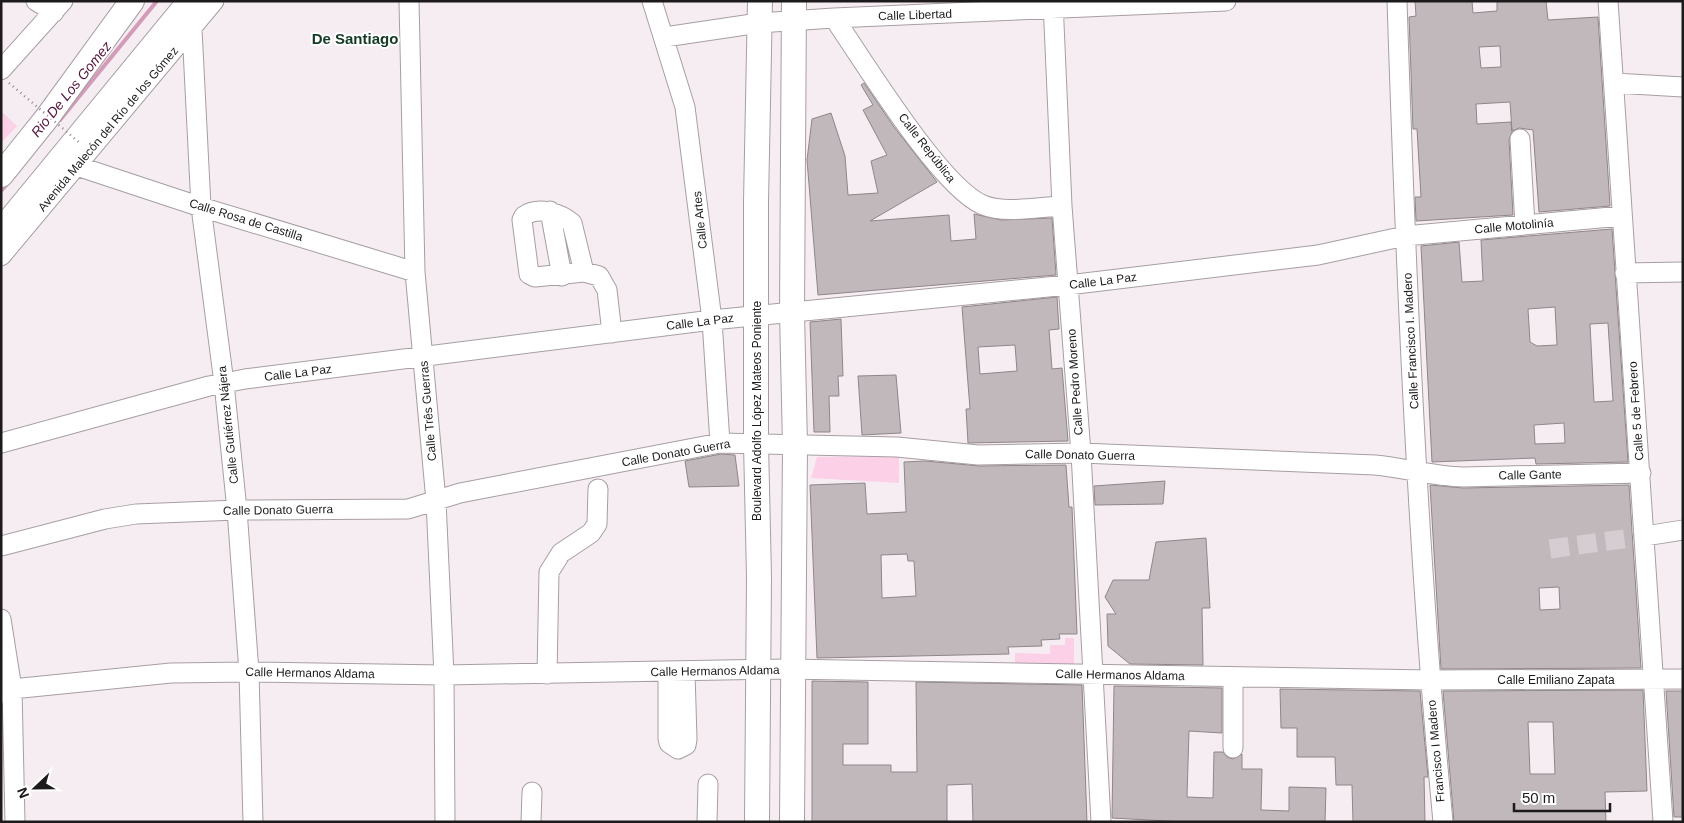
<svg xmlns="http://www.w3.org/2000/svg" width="1684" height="823" font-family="Helvetica,sans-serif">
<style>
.green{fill:#fcd0e7}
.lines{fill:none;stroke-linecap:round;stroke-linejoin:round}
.stream{stroke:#d29cb9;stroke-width:4}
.building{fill:#c1b8bc;stroke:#8e868a;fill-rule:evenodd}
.minor-tunnel{stroke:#d5cdd2;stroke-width:19;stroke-dasharray:19 9;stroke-linecap:butt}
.minor-casing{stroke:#a79ea3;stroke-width:21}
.major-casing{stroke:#a79ea3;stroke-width:26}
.minor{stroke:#fff;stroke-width:19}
.major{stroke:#fff;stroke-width:24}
.path-bridge{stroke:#8c868a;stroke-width:2.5;stroke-dasharray:1 4;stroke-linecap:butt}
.labels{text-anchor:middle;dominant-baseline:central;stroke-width:4;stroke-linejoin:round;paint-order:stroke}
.street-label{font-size:12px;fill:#1d1a1c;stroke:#fff}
.water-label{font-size:14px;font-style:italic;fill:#53143c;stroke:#fff}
.quarter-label{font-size:15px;font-weight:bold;fill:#123a25;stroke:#fff}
</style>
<rect width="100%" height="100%" fill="#f6edf2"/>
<path class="green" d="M 1,111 L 17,126 L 1,143 Z
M 899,456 L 899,483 L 811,478 L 817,457 Z
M 1065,638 L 1074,638 L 1074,665 L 1015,665 L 1015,653 L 1050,654 L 1050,645 L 1065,645 Z"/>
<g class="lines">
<path class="stream" d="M 60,120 L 157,1
M 1,191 L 8,183"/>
</g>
<path class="building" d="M 1415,1 L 1472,1 L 1473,13 L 1497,11 L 1497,1 L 1546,1 L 1548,20 L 1598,17 L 1610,206 L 1539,212 L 1533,130 L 1519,128 L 1512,131 L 1510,102 L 1476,104 L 1477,124 L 1511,122 L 1512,132 L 1509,140 L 1513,215 L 1416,221 L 1415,197 L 1421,197 L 1417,129 L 1413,129 L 1409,17 L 1416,16 ZM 1500,46 L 1501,67 L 1481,68 L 1479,47 Z
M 864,83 L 894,127 L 937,182 L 870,221 L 949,215 L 951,241 L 976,239 L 974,214 L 1001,220 L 1052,218 L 1056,275 L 818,295 L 807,160 L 812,119 L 831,113 L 845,156 L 848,195 L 878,193 L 871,161 L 887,155 L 863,110 L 873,105 L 861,85 Z
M 1612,229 L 1628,462 L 1536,464 L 1535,458 L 1432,462 L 1421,246 L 1459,242 L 1462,282 L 1483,281 L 1481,240 ZM 1555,307 L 1557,345 L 1537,346 L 1530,342 L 1528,309 ZM 1608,323 L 1613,401 L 1594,402 L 1590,324 ZM 1564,423 L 1565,443 L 1535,444 L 1534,425 Z
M 1057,297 L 1059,329 L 1049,330 L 1052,369 L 1062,368 L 1068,441 L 968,443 L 966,409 L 970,409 L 962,307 ZM 1015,345 L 1017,371 L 980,374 L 978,347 Z
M 841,319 L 843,376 L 838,376 L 839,396 L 829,396 L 830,432 L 814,432 L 810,322 Z
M 896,375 L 901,433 L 862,435 L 858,376 Z
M 721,454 L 735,455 L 739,486 L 689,487 L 685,461 Z
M 925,461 L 980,466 L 1066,465 L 1069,507 L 1072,507 L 1077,634 L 1059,634 L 1060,639 L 1041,640 L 1042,646 L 1008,647 L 1009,654 L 817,658 L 810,485 L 865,483 L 867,514 L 906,512 L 904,462 ZM 907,554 L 908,561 L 914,561 L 916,596 L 882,598 L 881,555 Z
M 1165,481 L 1163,504 L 1095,505 L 1094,486 Z
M 1430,485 L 1463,488 L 1629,485 L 1641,668 L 1441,669 ZM 1559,587 L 1560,609 L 1540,610 L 1539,588 Z
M 1206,538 L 1210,608 L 1202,608 L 1203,665 L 1130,664 L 1108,646 L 1107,614 L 1116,614 L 1105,597 L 1113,580 L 1149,580 L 1156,542 Z
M 812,681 L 868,682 L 868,744 L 843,744 L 843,765 L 891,765 L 891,772 L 917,772 L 916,682 L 1082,685 L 1087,822 L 973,822 L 972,784 L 947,785 L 947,822 L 812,822 Z
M 1114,686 L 1222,688 L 1222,733 L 1189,731 L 1187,797 L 1213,798 L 1214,752 L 1223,752 L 1227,757 L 1233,759 L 1242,754 L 1242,769 L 1262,769 L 1261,810 L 1289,811 L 1289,787 L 1326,788 L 1325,822 L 1186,822 L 1112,818 Z
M 1280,689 L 1420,691 L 1428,777 L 1424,777 L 1425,822 L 1353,822 L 1352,785 L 1336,785 L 1335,757 L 1297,757 L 1297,728 L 1281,728 Z
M 1643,690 L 1647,791 L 1605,792 L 1606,822 L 1454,822 L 1443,691 ZM 1528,722 L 1553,722 L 1555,774 L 1530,774 Z
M 1666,691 L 1683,691 L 1683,817 L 1674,817 Z"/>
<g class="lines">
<path class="minor-tunnel" d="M 1550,549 L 1645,536"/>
<defs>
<path id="minor" d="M 36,1 L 54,12
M 409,1 L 415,272 L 436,501 L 444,675 L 445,822
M 652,1 L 685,107 L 712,320 L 720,443
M 1053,1 L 1062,206 L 1081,453 L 1101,822
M 1397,1 C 1406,275 1417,549 1443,822
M 1608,1 L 1663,822
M 834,18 C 863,60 940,187 983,205 C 1005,214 1038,207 1062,206
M 192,29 L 201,207 L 224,383 L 237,510 L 249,672 L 253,822
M 665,37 L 759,23 L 834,18 L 1226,1
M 1,70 L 63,1
M 1614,83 L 1683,87
M 1520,139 L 1525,225
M 77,166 L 201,207 L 415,272
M 550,211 L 562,276
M 1,256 L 214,1
M 584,272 L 572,223 C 560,213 538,206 524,216 L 522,220 L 529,274 L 535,277 L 584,272 L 599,276 L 607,290 L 612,333
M 1625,273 L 1683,272
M 1,443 L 209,386 L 245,379 L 712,320 L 1068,285 L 1318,255 L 1405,236 L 1622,216
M 1645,536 L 1683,530
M 1,546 L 105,519 L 136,514 L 237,510 L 408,509 L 460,493 L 720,443 L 897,447 L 978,455 L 1081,453 L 1375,465 C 1405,468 1433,476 1463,477 L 1641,473
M 1,619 L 12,689 L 15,822
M 668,672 L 668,738 L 669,743 L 678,749 L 686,745 L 687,739 L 685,672
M 547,674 L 549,572 L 561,553 L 591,533 L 597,524 L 598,489
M 1233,677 L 1233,748
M 1,693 L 12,689 L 171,673 L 249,672 L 444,675 L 785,669 L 1430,680 L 1683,679
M 531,822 L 532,792
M 707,822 L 708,784"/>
<path id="major" d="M 1,175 L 46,119 L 132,1
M 1,231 L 190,1
M 757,822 L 759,577 L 756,443 L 756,202 L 760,1
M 792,822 L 795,446 L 792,312 L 794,1"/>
</defs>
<use href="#minor" class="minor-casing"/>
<use href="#major" class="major-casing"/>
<use href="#minor" class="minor"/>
<use href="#major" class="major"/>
<path class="path-bridge" d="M 9,83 L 80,143"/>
</g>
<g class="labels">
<g class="street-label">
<text transform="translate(915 15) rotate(-2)">Calle Libertad</text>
<text transform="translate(108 129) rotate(-50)">Avenida Malecón del Río de los Gómez</text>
<text transform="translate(927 148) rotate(52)">Calle República</text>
<text transform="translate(246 220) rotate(17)">Calle Rosa de Castilla</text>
<text transform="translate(700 220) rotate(-96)">Calle Artes</text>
<text transform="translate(1514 226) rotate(-5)">Calle Motolinía</text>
<text transform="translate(1103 281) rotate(-7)">Calle La Paz</text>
<text transform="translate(700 322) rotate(-7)">Calle La Paz</text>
<text transform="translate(1411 341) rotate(-93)">Calle Francisco I. Madero</text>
<text transform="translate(298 373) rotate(-7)">Calle La Paz</text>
<text transform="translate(1075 382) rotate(-94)">Calle Pedro Moreno</text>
<text transform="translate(428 411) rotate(-95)">Calle Três Guerras</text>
<text transform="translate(757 411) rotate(-90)">Boulevard Adolfo López Mateos Poniente</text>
<text transform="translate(1636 411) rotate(-94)">Calle 5 de Febrero</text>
<text transform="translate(228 425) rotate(-96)">Calle Gutiérrez Nájera</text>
<text transform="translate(676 453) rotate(-10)">Calle Donato Guerra</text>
<text transform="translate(1080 455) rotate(1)">Calle Donato Guerra</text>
<text transform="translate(1530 475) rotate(-1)">Calle Gante</text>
<text transform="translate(278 510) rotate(-1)">Calle Donato Guerra</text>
<text transform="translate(715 671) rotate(-1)">Calle Hermanos Aldama</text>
<text transform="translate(310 673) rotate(1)">Calle Hermanos Aldama</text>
<text transform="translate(1120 675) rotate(1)">Calle Hermanos Aldama</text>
<text x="1556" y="680">Calle Emiliano Zapata</text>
<text transform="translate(1436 751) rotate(-95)">Francisco I Madero</text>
</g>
<g class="water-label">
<text transform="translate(71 89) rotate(-51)">Rio De Los Gomez</text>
</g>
<g class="quarter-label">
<text x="355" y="38">De Santiago</text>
</g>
</g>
<rect width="1684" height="823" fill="none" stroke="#1d1a1c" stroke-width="5"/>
<g transform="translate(35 788) rotate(248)" stroke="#ffffff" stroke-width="4" paint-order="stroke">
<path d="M0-4L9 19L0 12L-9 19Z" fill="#1d1a1c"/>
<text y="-8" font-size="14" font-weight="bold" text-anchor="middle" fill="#1d1a1c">N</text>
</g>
<path d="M1514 803v8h96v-8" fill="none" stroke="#1d1a1c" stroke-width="2.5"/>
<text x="1522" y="803" font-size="15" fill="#1d1a1c" stroke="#ffffff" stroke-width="4" paint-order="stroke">50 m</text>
</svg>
